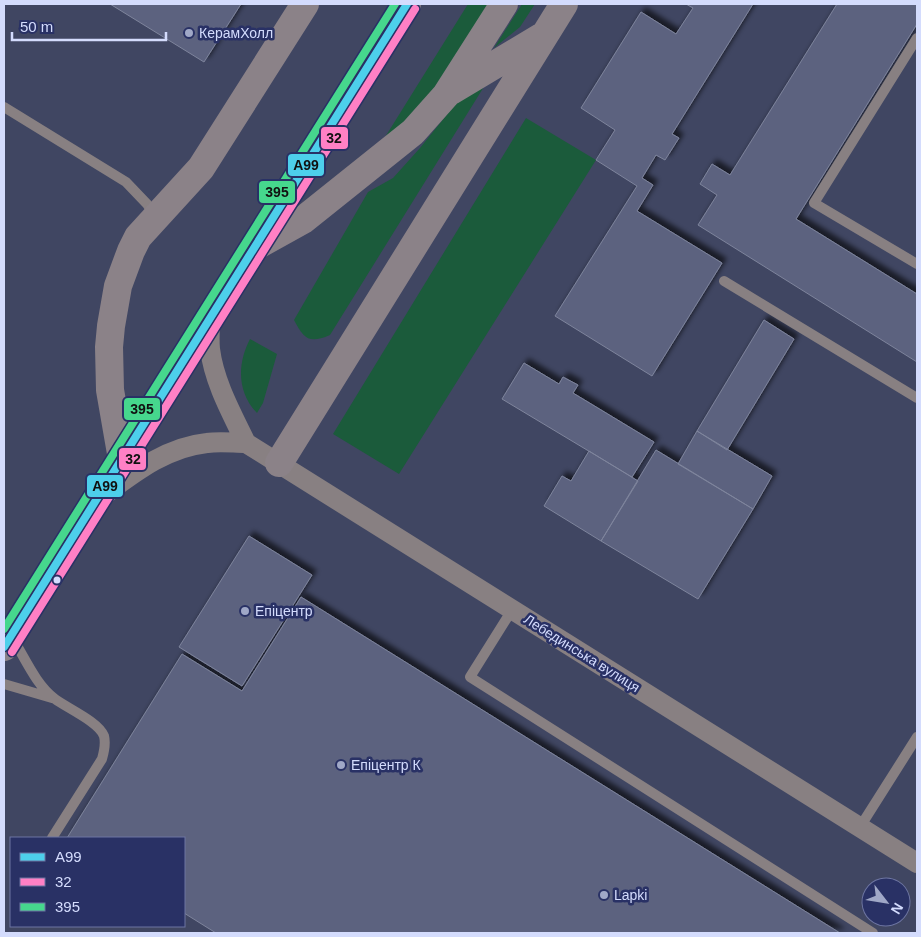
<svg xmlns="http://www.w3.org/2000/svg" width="921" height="937" font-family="Helvetica,sans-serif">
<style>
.green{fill:#1b5b3b}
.building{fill:#5c627f;stroke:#7e849c;filter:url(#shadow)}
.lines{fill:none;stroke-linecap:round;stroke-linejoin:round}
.lane{stroke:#888082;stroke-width:10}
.street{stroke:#888082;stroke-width:20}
.secondary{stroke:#8b8288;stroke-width:28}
.bus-1-casing{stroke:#293165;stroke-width:11}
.bus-2-casing{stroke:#293165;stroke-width:11}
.bus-3-casing{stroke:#293165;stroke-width:11}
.bus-1{stroke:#4dcfeb;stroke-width:8}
.bus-2{stroke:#ff80c5;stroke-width:8}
.bus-3{stroke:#46d78d;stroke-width:8}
.poi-dot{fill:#a0a8c7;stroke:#293165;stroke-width:2}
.bus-dot{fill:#d4dcfd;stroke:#293165;stroke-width:2}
.labels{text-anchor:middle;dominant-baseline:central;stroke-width:5;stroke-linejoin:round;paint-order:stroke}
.poi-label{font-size:14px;fill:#d4dcfd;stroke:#293165;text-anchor:start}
.street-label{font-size:14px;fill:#d4dcfd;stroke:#293165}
.line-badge{stroke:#293165;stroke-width:2}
.pale-badge-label{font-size:14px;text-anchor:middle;font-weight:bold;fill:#111}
</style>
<defs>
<filter id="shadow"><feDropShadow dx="4.5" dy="-4.5" stdDeviation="2.5" flood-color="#0009"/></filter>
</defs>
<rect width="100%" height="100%" fill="#404662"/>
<path class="green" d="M 468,4 L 492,4 L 439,87 L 415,114 L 382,142 Z
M 522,4 L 535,4 L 520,27 L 494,48 Z
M 490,77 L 330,335 C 309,344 304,339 294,320 L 368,192 L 393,178 L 420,148 L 457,102 Z
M 526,118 L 596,160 L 399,474 L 333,434 Z
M 250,339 L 277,354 L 263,403 L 257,413 C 237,392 237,364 250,339 Z"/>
<path class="building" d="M 110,4 L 241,4 L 204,62 Z
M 686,4 L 753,4 L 672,134 L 679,138 L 665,160 L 656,155 L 642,178 L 653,185 L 637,211 L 722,263 L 652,376 L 555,316 L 637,186 L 596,160 L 615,130 L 581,108 L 641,12 L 676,34 L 693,8 Z
M 837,4 L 917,4 L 917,24 L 796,219 L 917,294 L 917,362 L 698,225 L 717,195 L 700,184 L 712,164 L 730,175 Z
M 764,320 L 794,339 L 727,450 L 697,431 Z
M 524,363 L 559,384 L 563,377 L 578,385 L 573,393 L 654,442 L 632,477 L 502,399 Z
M 697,431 L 772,476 L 753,509 L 678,464 Z
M 656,450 L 753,509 L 698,599 L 601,541 Z
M 589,451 L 638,481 L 601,541 L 544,506 L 562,476 L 571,481 Z
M 249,536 L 312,575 L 242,686 L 179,647 Z
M 301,597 L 840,933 L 216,933 L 184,913 L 184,838 L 67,838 L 182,654 L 242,691 Z"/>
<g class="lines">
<path class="lane" d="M 917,38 L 814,203 L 917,264
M 4,107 L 126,182 L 147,204 L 155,216
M 724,281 L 917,398
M 512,610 L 470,677 L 873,933
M 13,639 C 25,658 36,685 55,699 C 67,708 99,722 104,736 C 106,744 104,752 102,759 L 52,838
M 4,684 L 52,698
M 860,827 L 917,737"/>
<path class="street" d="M 210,318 C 210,328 209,339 210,349 C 214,382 232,414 246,443
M 104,495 C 135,472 167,447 207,443 C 220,441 234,443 246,443 L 917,863"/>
<path class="secondary" d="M 451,91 L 541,37
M 258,245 L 303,220 L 413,132 L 446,95 L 504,4
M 122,459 L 110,390 L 109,347 L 111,326 L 118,286 L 131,251 L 138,237 L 201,168 L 305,4
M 279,463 L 564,4
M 4,647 L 407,4"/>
<defs>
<path id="bus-1" d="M 4,647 L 407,4"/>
<path id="bus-2" d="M 12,652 L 415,9"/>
<path id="bus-3" d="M 4,629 L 395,4"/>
</defs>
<use href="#bus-1" class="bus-1-casing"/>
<use href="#bus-2" class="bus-2-casing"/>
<use href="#bus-3" class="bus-3-casing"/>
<use href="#bus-1" class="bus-1"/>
<use href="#bus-2" class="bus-2"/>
<use href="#bus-3" class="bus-3"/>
</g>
<g class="poi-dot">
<circle cx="189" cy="33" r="5"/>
<circle cx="245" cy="611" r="5"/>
<circle cx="341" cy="765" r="5"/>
<circle cx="604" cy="895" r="5"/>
</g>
<circle class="bus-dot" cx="57" cy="580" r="4.5"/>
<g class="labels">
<g class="poi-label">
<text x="199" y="33">КерамХолл</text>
<text x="255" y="611">Епіцентр</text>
<text x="351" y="765">Епіцентр К</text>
<text x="614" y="895">Lapki</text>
</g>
<g class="street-label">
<text transform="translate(582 653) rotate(32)">Лебединська вулиця</text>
</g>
</g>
<g class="line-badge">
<rect x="320" y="126" width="29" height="24" rx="5" fill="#ff80c5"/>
<rect x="287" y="153" width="38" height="24" rx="5" fill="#4dcfeb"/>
<rect x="258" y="180" width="38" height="24" rx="5" fill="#46d78d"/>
<rect x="123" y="397" width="38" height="24" rx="5" fill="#46d78d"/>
<rect x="118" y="447" width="29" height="24" rx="5" fill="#ff80c5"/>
<rect x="86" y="474" width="38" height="24" rx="5" fill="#4dcfeb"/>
</g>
<g class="pale-badge-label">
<text x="334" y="143">32</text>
<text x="306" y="170">А99</text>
<text x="277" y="197">395</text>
<text x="142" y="414">395</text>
<text x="133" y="464">32</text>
<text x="105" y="491">А99</text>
</g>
<rect width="921" height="937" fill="none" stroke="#d4dcfd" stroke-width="10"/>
<rect x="10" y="837" width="175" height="90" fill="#293165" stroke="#6d75a2"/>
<rect x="20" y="853" width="25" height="8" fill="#4dcfeb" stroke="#6d75a2"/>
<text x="55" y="862" font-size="15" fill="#d4dcfd">А99</text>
<rect x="20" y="878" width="25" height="8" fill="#ff80c5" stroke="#6d75a2"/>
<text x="55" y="887" font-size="15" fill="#d4dcfd">32</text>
<rect x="20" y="903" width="25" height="8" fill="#46d78d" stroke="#6d75a2"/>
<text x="55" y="912" font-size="15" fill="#d4dcfd">395</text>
<g transform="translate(886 902) rotate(121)"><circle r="24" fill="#293165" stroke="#6d75a2"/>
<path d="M0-4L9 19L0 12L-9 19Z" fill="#a0a8c7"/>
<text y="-8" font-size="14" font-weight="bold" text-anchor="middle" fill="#d4dcfd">N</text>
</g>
<path d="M12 32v8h154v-8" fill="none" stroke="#d4dcfd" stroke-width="2.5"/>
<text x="20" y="32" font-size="15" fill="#d4dcfd" stroke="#293165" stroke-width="4" paint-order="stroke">50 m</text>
</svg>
